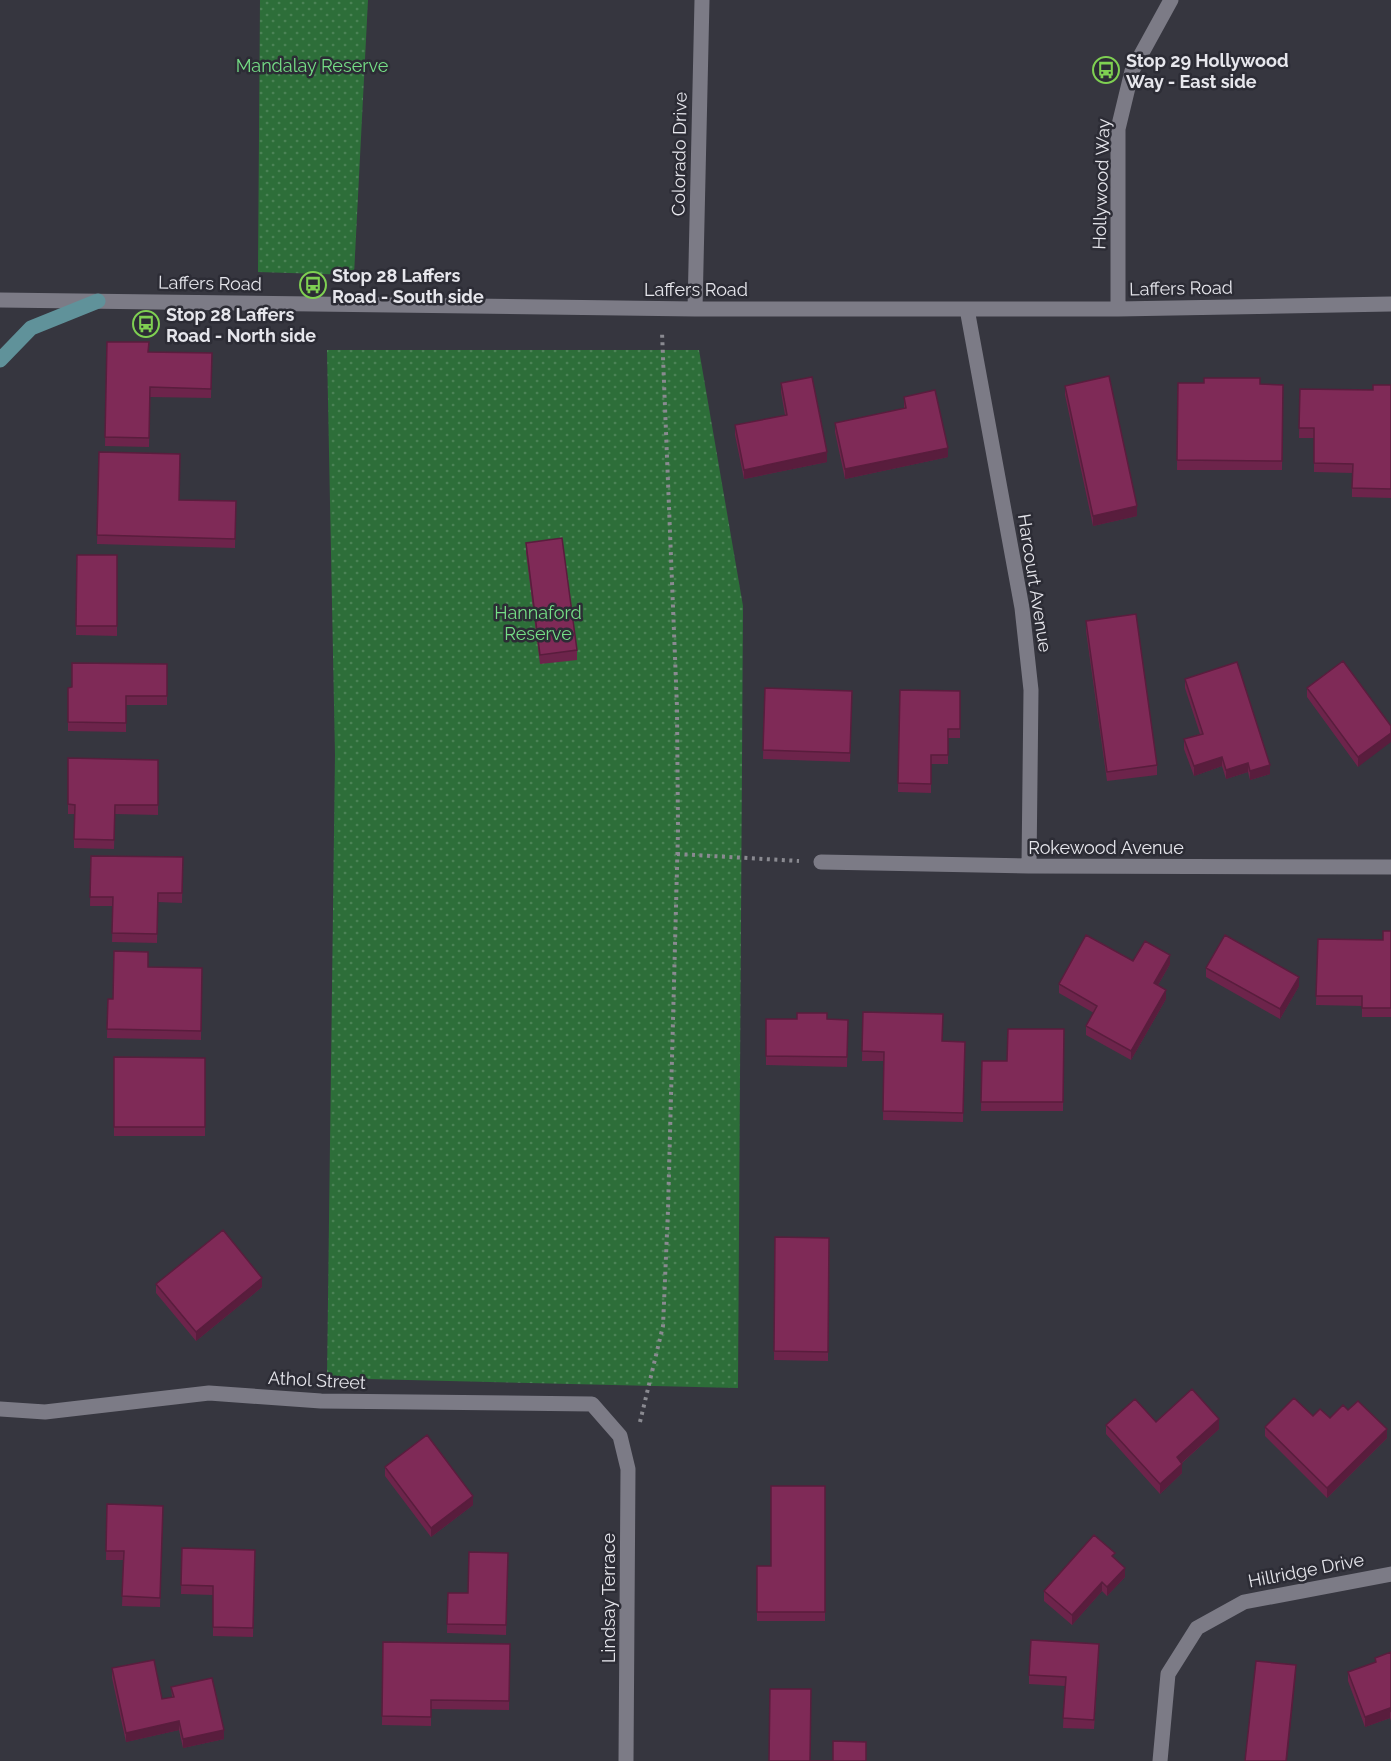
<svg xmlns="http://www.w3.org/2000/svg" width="1391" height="1761" font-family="Raleway,sans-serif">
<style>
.grass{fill:url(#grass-dots)}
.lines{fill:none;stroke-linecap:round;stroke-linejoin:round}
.path{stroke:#8a8a91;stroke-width:4;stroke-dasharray:3 4.5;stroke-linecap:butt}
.street{stroke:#7c7b86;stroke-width:15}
.secondary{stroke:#60929a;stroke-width:15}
.wall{fill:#6d244b}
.shaded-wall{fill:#591d3d}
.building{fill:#7f2a57;stroke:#591d3d;stroke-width:1.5}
.labels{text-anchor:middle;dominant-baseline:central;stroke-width:5;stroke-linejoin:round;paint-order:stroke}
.poi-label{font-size:18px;font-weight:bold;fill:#e6e6ec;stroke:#2c2c35;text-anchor:start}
.park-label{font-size:18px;fill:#75de86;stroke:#2c2c35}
.street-label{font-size:18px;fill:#e6e6ec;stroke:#2c2c35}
</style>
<defs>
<pattern id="grass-dots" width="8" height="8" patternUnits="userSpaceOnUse" patternTransform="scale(1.5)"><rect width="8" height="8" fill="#2d6e39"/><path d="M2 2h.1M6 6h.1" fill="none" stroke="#4b8356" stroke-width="1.8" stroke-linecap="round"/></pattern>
</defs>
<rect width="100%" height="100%" fill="#36363f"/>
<path class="grass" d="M 260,0 L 368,0 L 354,275 L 258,272 Z
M 327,350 L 699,350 L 743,606 L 738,1388 L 327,1378 L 335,755 Z"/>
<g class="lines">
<path class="path" d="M 677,854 L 799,861
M 640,1422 L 663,1326 L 668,1210 L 678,831 L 677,707 L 662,332"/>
<path class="street" d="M 0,300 L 695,309 L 1118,309 L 1391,304
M 695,309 L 702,0
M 967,309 L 1022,608 L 1031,690 L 1029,866
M 1118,309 L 1118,129 L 1132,71 L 1171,0
M 821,862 L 1029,866 L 1391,867
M 0,1409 L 45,1412 L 209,1393 L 321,1401 L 592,1404 L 620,1436 L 628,1469 L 626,1761
M 1160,1761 L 1168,1674 L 1197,1628 L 1244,1602 L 1391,1574"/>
<path class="secondary" d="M 0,360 L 31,328 L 98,301"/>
</g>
<path class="wall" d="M 107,342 L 148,352 L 212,353 L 211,398 L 150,397 L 149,447 L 105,446 Z
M 781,383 L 827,462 L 744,479 L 735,435 L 735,425 L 785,415 L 781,392 Z
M 1178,383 L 1283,385 L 1282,470 L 1177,470 Z
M 1391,385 L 1391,498 L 1352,497 L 1352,473 L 1314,472 L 1314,438 L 1299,438 L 1300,389 L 1373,390 Z
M 1065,386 L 1137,516 L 1093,526 L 1065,395 Z
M 904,397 L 948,457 L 845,479 L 835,432 L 835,423 L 904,408 Z
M 99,452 L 179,500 L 236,501 L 235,548 L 97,544 Z
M 526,543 L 577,650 L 577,660 L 540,664 L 526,552 Z
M 77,555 L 117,555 L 117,636 L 76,635 Z
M 1086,621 L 1157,765 L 1157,775 L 1107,781 L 1086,631 Z
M 167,664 L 167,705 L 126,705 L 126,732 L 68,731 L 68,688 Z
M 1185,679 L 1270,774 L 1250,780 L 1248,772 L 1226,779 L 1222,766 L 1194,776 L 1184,749 L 1184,739 L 1200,734 L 1185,688 Z
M 765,688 L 852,691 L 850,762 L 763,759 Z
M 1307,688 L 1391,726 L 1358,767 L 1307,697 Z
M 900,690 L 960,691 L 960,738 L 948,738 L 948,764 L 931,764 L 931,793 L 898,792 Z
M 158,760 L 158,815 L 115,814 L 114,849 L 74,848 L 74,814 L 68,814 L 68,804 Z
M 91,856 L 183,857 L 182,903 L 158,902 L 157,943 L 112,942 L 113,906 L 90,906 Z
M 1391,931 L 1391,1017 L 1362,1017 L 1362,1006 L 1316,1005 L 1318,939 L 1383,940 Z
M 1133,961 L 1170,964 L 1158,985 L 1166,999 L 1131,1060 L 1086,1035 L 1086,1026 L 1094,1013 L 1059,993 L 1059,984 Z
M 148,967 L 202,968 L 201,1040 L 107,1038 L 108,999 L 113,999 Z
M 1206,968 L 1299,986 L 1280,1019 L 1206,977 Z
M 863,1012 L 942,1041 L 965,1042 L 963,1122 L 883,1120 L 884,1061 L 862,1061 Z
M 766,1019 L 848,1020 L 847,1067 L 766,1065 Z
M 1064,1029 L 1063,1111 L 981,1111 L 982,1061 L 1007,1061 Z
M 114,1057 L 205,1058 L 205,1136 L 114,1136 Z
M 775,1237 L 829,1238 L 828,1361 L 774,1360 Z
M 156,1284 L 262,1287 L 196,1341 L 156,1293 Z
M 1348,1410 L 1387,1438 L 1327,1498 L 1265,1436 L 1265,1427 L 1313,1416 L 1330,1418 Z
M 1156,1422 L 1219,1429 L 1182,1463 L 1182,1473 L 1160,1494 L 1106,1434 L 1106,1425 Z
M 385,1467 L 473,1505 L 431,1537 L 385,1476 Z
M 825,1486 L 825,1621 L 757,1621 L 757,1566 L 771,1566 Z
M 107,1504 L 163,1506 L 160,1607 L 122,1606 L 124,1560 L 106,1560 Z
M 182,1548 L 255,1550 L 253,1637 L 213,1636 L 213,1595 L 181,1594 Z
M 508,1553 L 506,1635 L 447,1633 L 448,1593 L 468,1593 Z
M 1115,1559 L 1125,1577 L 1107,1596 L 1102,1591 L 1072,1625 L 1044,1601 L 1044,1591 Z
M 383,1642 L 510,1644 L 509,1710 L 431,1709 L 431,1726 L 382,1725 Z
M 1391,1652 L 1391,1721 L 1390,1718 L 1365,1727 L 1348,1681 L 1348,1672 L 1375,1662 L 1375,1658 Z
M 1099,1653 L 1094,1729 L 1063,1728 L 1065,1686 L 1029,1684 L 1029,1675 Z
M 112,1668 L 162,1699 L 172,1697 L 171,1687 L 224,1739 L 183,1748 L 179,1730 L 126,1742 L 112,1678 Z"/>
<path class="shaded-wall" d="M 948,448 L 948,457 L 845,479 L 845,469 Z
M 827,452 L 827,462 L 744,479 L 744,470 Z
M 1137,506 L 1137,516 L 1093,526 L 1093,516 Z
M 1391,733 L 1391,742 L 1358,767 L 1358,757 Z
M 1222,757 L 1222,766 L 1194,776 L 1194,766 Z
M 1248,763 L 1248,772 L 1226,779 L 1226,770 Z
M 1270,765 L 1270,774 L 1250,780 L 1250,771 Z
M 1170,955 L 1170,964 L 1154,992 L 1154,983 Z
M 1299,977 L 1299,986 L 1280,1019 L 1280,1009 Z
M 1166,990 L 1166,999 L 1131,1060 L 1131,1051 Z
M 262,1278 L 262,1287 L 196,1341 L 196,1332 Z
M 1219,1419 L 1219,1429 L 1177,1467 L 1177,1457 Z
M 1387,1429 L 1387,1438 L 1327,1498 L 1327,1488 Z
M 1182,1464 L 1182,1473 L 1160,1494 L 1160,1484 Z
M 473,1496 L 473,1505 L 431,1537 L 431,1528 Z
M 1125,1568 L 1125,1577 L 1107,1596 L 1107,1587 Z
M 1102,1582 L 1102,1591 L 1072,1625 L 1072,1615 Z
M 1296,1665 L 1296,1674 L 1287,1761 L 1286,1761 Z
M 1390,1708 L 1390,1718 L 1365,1727 L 1365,1717 Z
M 179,1721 L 179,1730 L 126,1742 L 126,1733 Z
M 224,1730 L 224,1739 L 183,1748 L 183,1739 Z"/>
<path class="building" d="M 107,342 L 149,342 L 148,352 L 212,353 L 211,389 L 150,387 L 149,438 L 105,437 Z
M 1109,376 L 1137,506 L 1093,516 L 1065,386 Z
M 812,377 L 827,452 L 744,470 L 735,425 L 787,415 L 781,383 Z
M 1204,378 L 1260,378 L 1260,384 L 1283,385 L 1282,461 L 1177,460 L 1178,383 L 1204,383 Z
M 1373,385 L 1391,385 L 1391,489 L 1352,488 L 1353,464 L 1314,463 L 1314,428 L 1299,428 L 1300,389 L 1373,390 Z
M 935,390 L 948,448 L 845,469 L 835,423 L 906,408 L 904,397 Z
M 99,452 L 180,454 L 179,500 L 236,501 L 235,539 L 97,535 Z
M 562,538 L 577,650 L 540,655 L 526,543 Z
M 77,555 L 117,555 L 117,626 L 76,626 Z
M 1136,614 L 1157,765 L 1107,772 L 1086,621 Z
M 1343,661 L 1391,726 L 1391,733 L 1358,757 L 1307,688 Z
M 1237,662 L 1270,765 L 1250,771 L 1248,763 L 1226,770 L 1222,757 L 1194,766 L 1184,739 L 1203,734 L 1185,679 Z
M 72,663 L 167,664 L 167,696 L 126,696 L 126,723 L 68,722 L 68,688 L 72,687 Z
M 765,688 L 852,691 L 850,753 L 763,750 Z
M 900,690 L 960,691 L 960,729 L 948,729 L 948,755 L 931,755 L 931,784 L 898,783 Z
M 68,758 L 158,760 L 158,805 L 115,805 L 114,840 L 74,839 L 75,805 L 68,804 Z
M 91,856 L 183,857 L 182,893 L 158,893 L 157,934 L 112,933 L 113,897 L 90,897 Z
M 1383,931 L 1391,931 L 1391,1008 L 1362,1008 L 1362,996 L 1316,996 L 1318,939 L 1383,940 Z
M 1086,935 L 1133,961 L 1145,941 L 1170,955 L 1154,983 L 1166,990 L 1131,1051 L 1086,1026 L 1097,1006 L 1059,984 Z
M 1225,935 L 1299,977 L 1280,1009 L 1206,968 Z
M 114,951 L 148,952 L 148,967 L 202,968 L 201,1031 L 107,1029 L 108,999 L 113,999 Z
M 863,1012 L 943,1014 L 942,1041 L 965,1042 L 963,1113 L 883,1111 L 884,1052 L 862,1051 Z
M 797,1013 L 827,1013 L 827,1019 L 848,1020 L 847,1057 L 766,1056 L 766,1019 L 797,1019 Z
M 1008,1029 L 1064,1029 L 1063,1102 L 981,1102 L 982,1061 L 1007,1061 Z
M 114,1057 L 205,1058 L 205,1127 L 114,1127 Z
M 223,1230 L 262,1278 L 196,1332 L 156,1284 Z
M 775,1237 L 829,1238 L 828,1352 L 774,1351 Z
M 1192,1389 L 1219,1419 L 1177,1457 L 1182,1464 L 1160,1484 L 1106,1425 L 1135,1399 L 1156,1422 Z
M 1294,1398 L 1313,1416 L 1320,1409 L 1330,1418 L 1343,1405 L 1348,1410 L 1358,1401 L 1387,1429 L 1327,1488 L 1265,1427 Z
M 427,1435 L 473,1496 L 431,1528 L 385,1467 Z
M 771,1486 L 825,1486 L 825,1612 L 757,1612 L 757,1566 L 771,1566 Z
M 107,1504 L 163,1506 L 160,1598 L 122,1596 L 124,1551 L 106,1551 Z
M 1094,1535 L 1115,1553 L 1112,1556 L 1125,1568 L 1107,1587 L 1102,1582 L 1072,1615 L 1044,1591 Z
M 182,1548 L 255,1550 L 253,1628 L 213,1627 L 213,1586 L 181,1585 Z
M 469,1552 L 508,1553 L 506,1625 L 447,1624 L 448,1593 L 468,1593 Z
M 1031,1640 L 1099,1644 L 1094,1720 L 1063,1718 L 1066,1677 L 1029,1675 Z
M 383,1642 L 510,1644 L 509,1701 L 431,1700 L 431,1717 L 382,1716 Z
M 1391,1652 L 1391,1712 L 1390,1708 L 1365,1717 L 1348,1672 L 1376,1662 L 1375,1658 Z
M 154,1660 L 162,1699 L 174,1697 L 171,1687 L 212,1678 L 224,1730 L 183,1739 L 179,1721 L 126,1733 L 112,1668 Z
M 1256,1661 L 1296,1665 L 1286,1761 L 1245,1761 Z
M 770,1689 L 811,1689 L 810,1761 L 833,1761 L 833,1741 L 866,1742 L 866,1761 L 769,1761 Z"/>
<defs>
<symbol id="bus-ring" viewBox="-11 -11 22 22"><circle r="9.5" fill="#2c2c35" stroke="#7fd052" stroke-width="1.5"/><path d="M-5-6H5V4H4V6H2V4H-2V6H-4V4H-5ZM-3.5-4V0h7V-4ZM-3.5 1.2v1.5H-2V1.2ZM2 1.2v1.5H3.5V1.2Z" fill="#7fd052"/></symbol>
</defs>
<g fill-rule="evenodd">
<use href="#bus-ring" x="1091" y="55" width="30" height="30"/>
<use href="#bus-ring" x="298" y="270" width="30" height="30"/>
<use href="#bus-ring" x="131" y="309" width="30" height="30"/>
</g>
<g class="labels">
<g class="poi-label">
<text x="1126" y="60">Stop 29 Hollywood<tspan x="1126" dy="21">Way - East side</tspan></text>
<text x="332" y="275">Stop 28 Laffers<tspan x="332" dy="21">Road - South side</tspan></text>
<text x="166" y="314">Stop 28 Laffers<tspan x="166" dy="21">Road - North side</tspan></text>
</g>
<g class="park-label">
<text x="312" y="65">Mandalay Reserve</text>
<text x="538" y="612">Hannaford<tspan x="538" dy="21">Reserve</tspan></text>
</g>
<g class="street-label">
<text transform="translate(679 154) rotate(-89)">Colorado Drive</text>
<text transform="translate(1101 184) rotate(-88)">Hollywood Way</text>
<text transform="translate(210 283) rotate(1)">Laffers Road</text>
<text transform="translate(1181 288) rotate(-1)">Laffers Road</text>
<text x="696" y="289">Laffers Road</text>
<text transform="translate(1035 583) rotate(81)">Harcourt Avenue</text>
<text x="1106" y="847">Rokewood Avenue</text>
<text transform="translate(317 1380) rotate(3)">Athol Street</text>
<text transform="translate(1306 1570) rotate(-11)">Hillridge Drive</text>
<text transform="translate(608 1598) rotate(-90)">Lindsay Terrace</text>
</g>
</g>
</svg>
